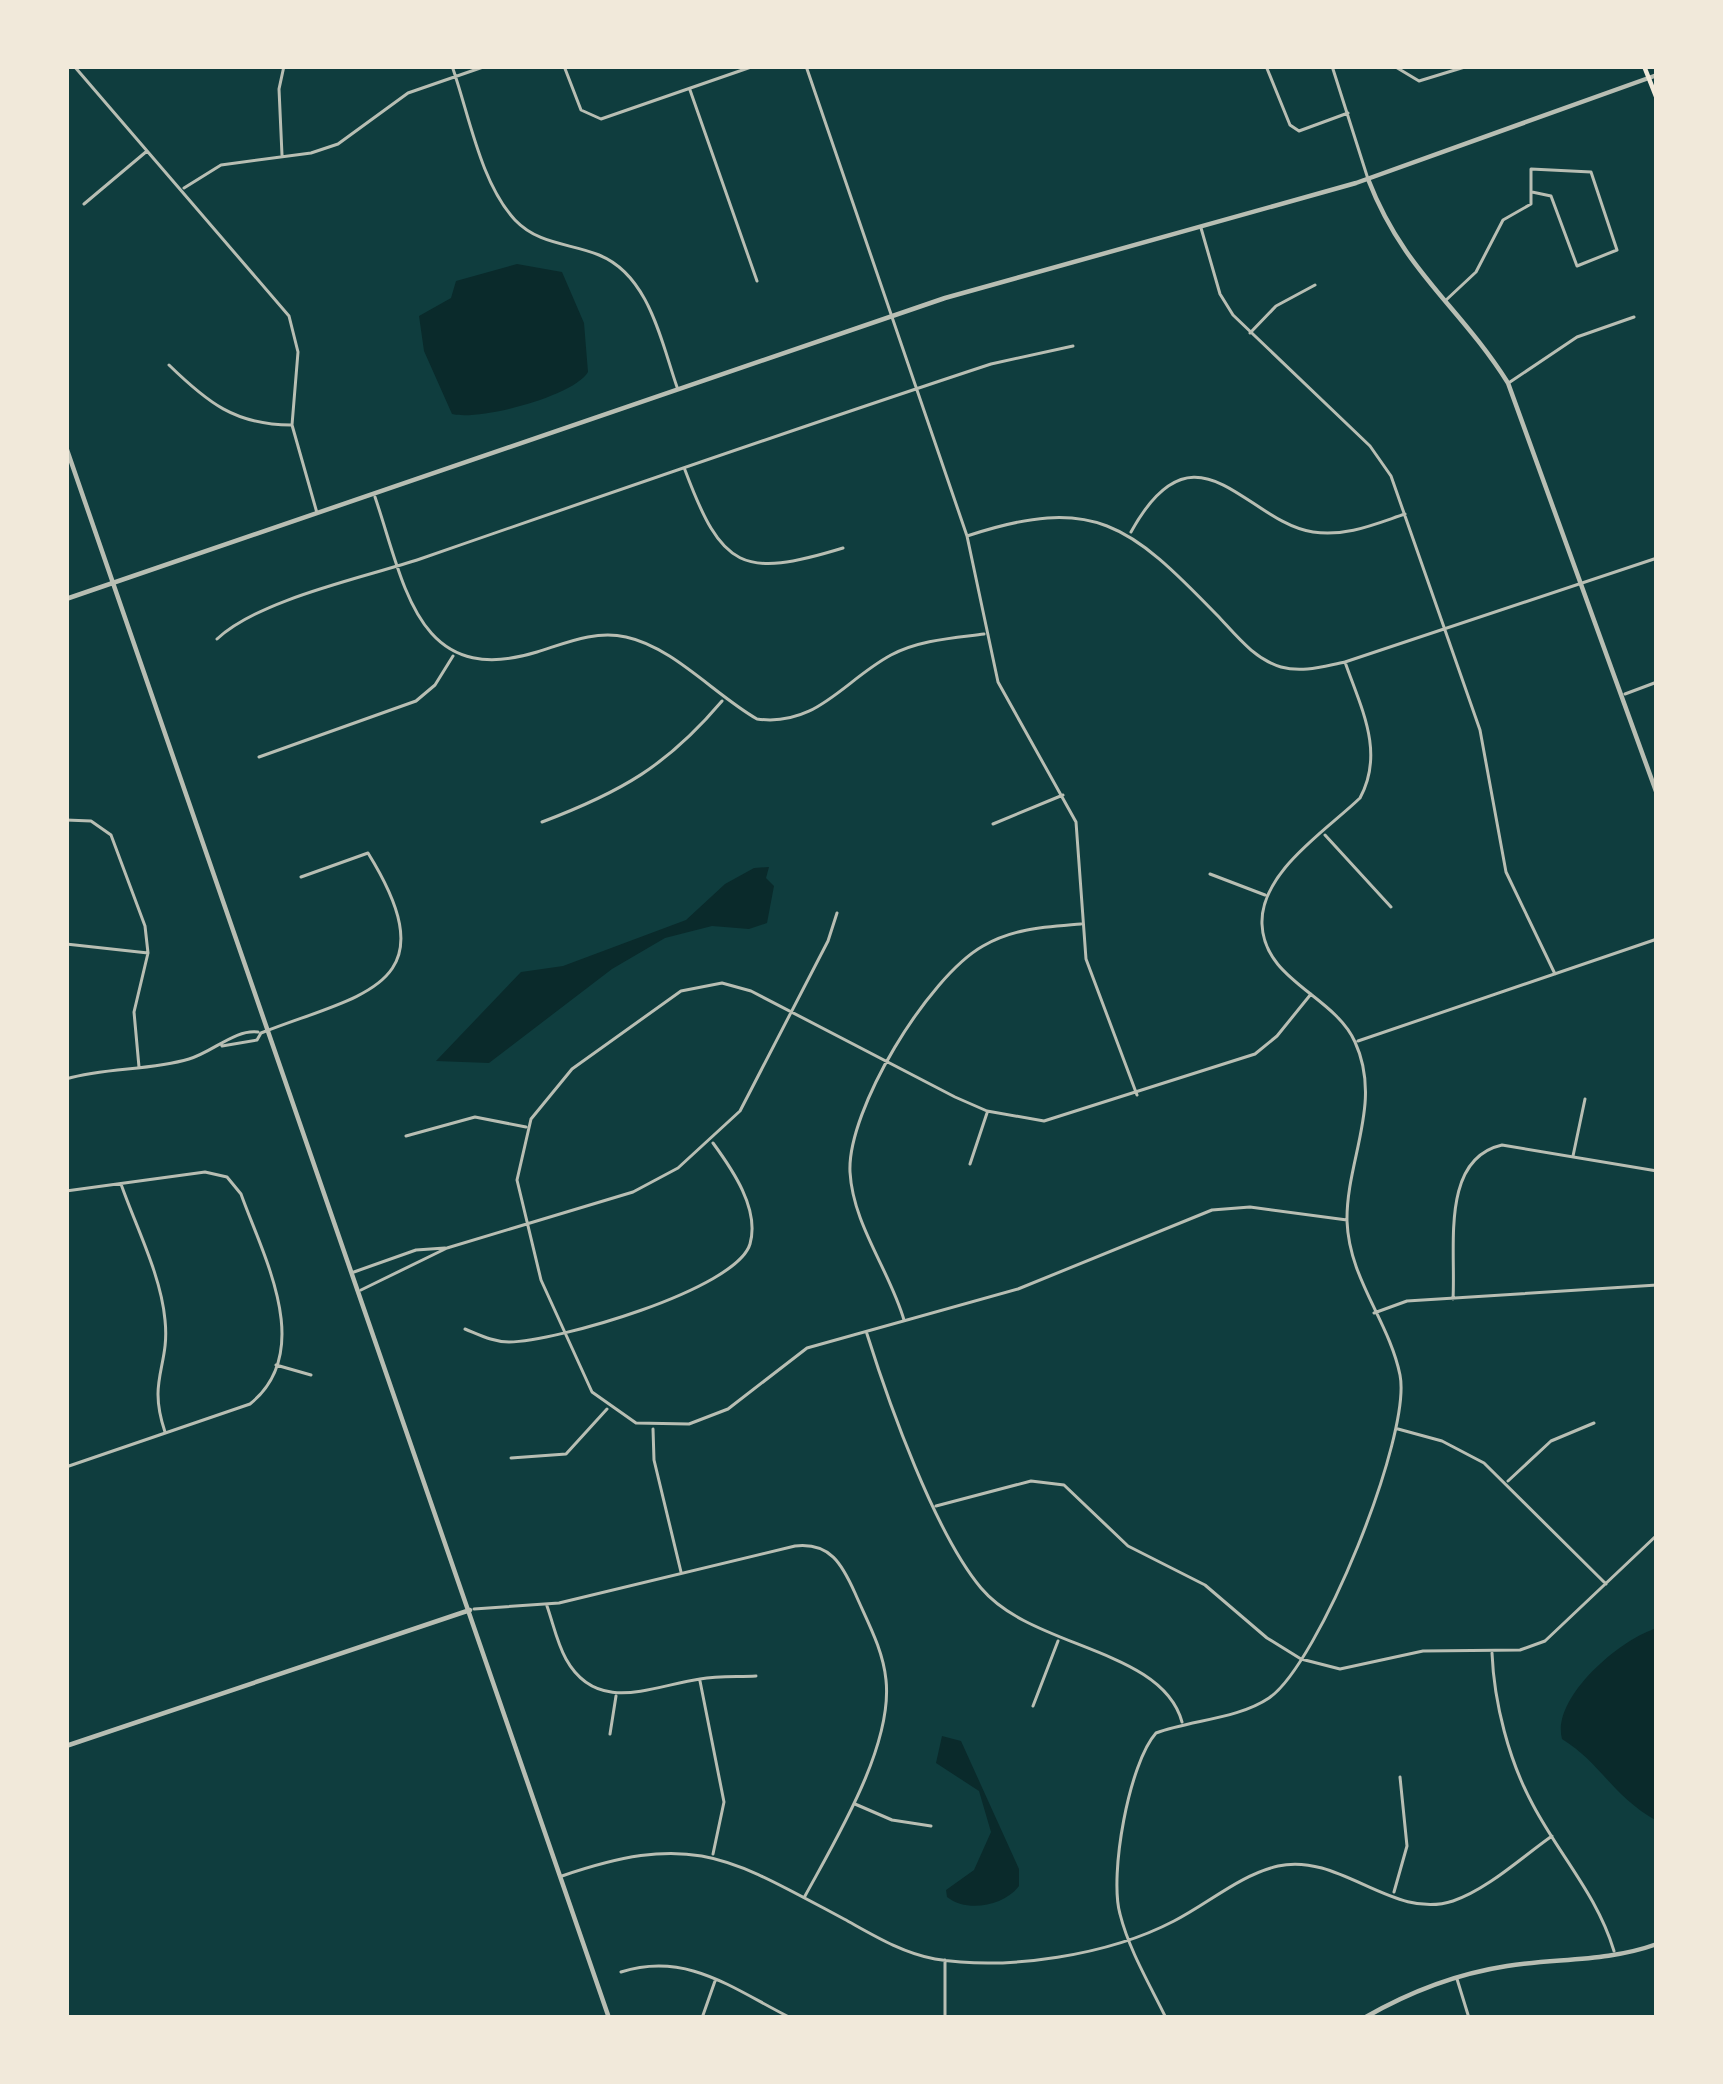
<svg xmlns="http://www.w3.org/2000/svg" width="1723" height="2084" font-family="'Asap Condensed',sans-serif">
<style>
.water{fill:#0a2a2b}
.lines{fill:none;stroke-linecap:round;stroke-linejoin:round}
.minor{stroke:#b8beb3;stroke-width:3}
.tertiary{stroke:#b8beb3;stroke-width:4.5}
.secondary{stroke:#f1e9da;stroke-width:4.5}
</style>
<rect width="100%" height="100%" fill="#0f3d3e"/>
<path class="water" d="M 517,264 L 562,272 L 584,323 L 588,372 C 574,396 480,421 452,414 L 424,351 L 419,316 L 451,298 L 456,281 Z
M 769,867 L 766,878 L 774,886 L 767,923 L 749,929 L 712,926 L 665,938 L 612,969 L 489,1063 L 436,1061 L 521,972 L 563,966 L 686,920 L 725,884 L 754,868 Z
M 1657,1628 L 1657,1821 C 1612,1796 1601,1763 1562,1739 C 1551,1698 1620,1639 1657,1628 Z
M 942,1736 L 961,1741 L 1019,1869 L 1019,1886 C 1004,1906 967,1913 947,1897 L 946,1890 L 974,1870 L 991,1832 L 979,1791 L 936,1763 Z"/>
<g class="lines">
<path class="minor" d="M 74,66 L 289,316 L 298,352 L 292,425 L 317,513
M 452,66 C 469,114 480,182 515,220 C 539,245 570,243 599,255 C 649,275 661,341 677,387
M 564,66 L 581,110 L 601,119 L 754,66
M 806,66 L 967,536 L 998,682 L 1076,822 L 1086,959 L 1137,1095
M 1266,66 L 1290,125 L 1299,131 L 1348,113
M 1332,66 L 1368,179
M 1394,66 L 1419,81 L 1468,66
M 690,90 L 757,281
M 282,155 L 279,89 L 284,66
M 184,188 L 221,165 L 311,153 L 338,144 L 408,93 L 486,66
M 84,204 L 147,151
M 1201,228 L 1220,294 L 1233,315 L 1370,446 L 1391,476 L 1480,730 L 1506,872 L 1555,974
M 1445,301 L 1476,272 L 1503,220 L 1531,204 L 1531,169 L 1591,172 L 1617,250 L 1577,266 L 1551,196 L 1532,192
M 1250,333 L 1276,306 L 1315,285
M 169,365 C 207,402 235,425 291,425
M 1510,382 L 1577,337 L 1634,317
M 685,470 C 722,569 742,579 843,548
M 375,497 C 405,585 417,689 537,652 C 566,643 595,630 626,637 C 673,647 715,695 757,719 C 817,727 843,681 891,655 C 919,640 953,638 984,634
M 1131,532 C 1196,414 1246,522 1313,532 C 1346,537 1375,524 1405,514
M 967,536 C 1094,494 1130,525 1217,615 C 1236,635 1254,659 1281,667 C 1303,673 1324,666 1345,662 L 1657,558
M 217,639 C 260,599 363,578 420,559 C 610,493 800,427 991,364 L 1073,346
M 1625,694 L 1657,682
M 259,757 L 416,701 L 435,685 L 453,656
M 66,820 L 91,821 L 111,835 L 145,926 L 148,953 L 134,1012 L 139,1067
M 542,822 C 621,792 667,766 722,701
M 993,824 L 1063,795
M 1325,835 L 1391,907
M 1210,874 L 1265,895
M 66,944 L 148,953
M 1311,994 L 1277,1036 L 1255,1054 L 1044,1121 L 987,1111 L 955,1097 L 751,991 L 722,983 L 681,991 L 572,1069 L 531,1119 L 517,1180 L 541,1280 L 592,1392 L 636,1423 L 689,1424 L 728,1409 L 807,1348 L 1018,1289 L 1212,1210 L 1250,1207 L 1347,1220
M 1358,1041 L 1657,939
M 222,1046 L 257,1040 L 261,1033 C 363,993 451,987 368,853 L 301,877
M 66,1079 C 106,1067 149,1071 189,1059 C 213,1052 235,1029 258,1032
M 406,1136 L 475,1117 L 526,1127
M 1573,1156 L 1585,1099
M 970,1164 L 987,1113
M 121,1184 C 136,1227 161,1275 165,1320 C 170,1367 147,1379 165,1432
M 66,1191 L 205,1172 L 227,1177 L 241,1194 C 263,1256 316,1351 250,1404 L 66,1467
M 354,1272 L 416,1250 L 445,1248
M 361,1290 L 447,1248 L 633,1192 L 678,1168 L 740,1111 L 828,941 L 837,913
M 1453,1299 C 1456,1248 1440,1159 1502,1145 L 1657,1171
M 1374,1313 L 1407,1301 L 1657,1285
M 904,1320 C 889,1269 853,1225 850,1172 C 847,1110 928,977 983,946 C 1014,928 1046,927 1081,924
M 465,1329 C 480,1335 493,1342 509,1342 C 554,1342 736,1290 750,1244 C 760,1209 732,1169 713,1143
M 867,1334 C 889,1404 935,1533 981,1588 C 1032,1649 1162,1648 1182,1722
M 276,1365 L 311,1375
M 653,1429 L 654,1460 L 681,1572
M 1398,1429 L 1442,1441 L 1484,1463 L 1606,1584
M 511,1458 L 566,1454 L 607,1409
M 1508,1481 L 1551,1441 L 1594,1423
M 936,1506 L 1031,1481 L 1064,1485 L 1128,1546 L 1205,1585 L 1267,1638 L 1301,1659 L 1340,1669 L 1423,1651 L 1520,1650 L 1545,1641 L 1657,1535
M 547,1606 C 553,1623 557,1643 566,1659 C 597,1715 652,1686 700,1679 C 718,1676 737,1677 756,1676
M 474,1609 L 559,1603 L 795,1546 C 830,1542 842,1564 855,1593 C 867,1621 883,1649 886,1680 C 893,1746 836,1839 805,1896
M 1492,1653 C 1494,1703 1509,1761 1533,1805 C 1560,1856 1597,1895 1614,1951
M 700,1681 L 724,1802 L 713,1854
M 1033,1706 L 1058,1641
M 610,1734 L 616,1696
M 855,1804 L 892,1820 L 931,1826
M 562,1876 C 693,1831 728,1857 844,1919 C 873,1935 902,1953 935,1959 C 1008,1971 1109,1955 1174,1921 C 1209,1903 1240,1875 1278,1866 C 1340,1852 1393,1921 1453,1901 C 1488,1889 1522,1857 1552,1836
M 1394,1892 L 1407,1846 L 1400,1777
M 621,1972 C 687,1951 733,1989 791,2018
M 1457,1979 L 1469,2018
M 702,2018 L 715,1981
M 945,2018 L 945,1960
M 1166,2018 C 1150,1985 1129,1950 1120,1914 C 1109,1875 1129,1763 1156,1733 C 1191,1720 1238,1719 1269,1698 C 1319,1664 1412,1435 1400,1375 C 1389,1321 1349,1279 1347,1221 C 1346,1160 1383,1103 1355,1042 C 1334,995 1264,981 1262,924 C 1260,872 1327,830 1360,798 C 1385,752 1361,708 1345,662"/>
<path class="tertiary" d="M 1368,179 C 1404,272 1458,304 1508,383 L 1657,794
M 66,447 L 609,2018
M 66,599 L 945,298 L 1356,183 L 1657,75
M 66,1746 L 470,1610
M 1364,2018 C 1409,1992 1455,1974 1507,1966 C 1558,1958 1607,1962 1657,1944"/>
<path class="secondary" d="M 1644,66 L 1657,99"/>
</g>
<rect width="1723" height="2084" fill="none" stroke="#f1e9da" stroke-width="138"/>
</svg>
